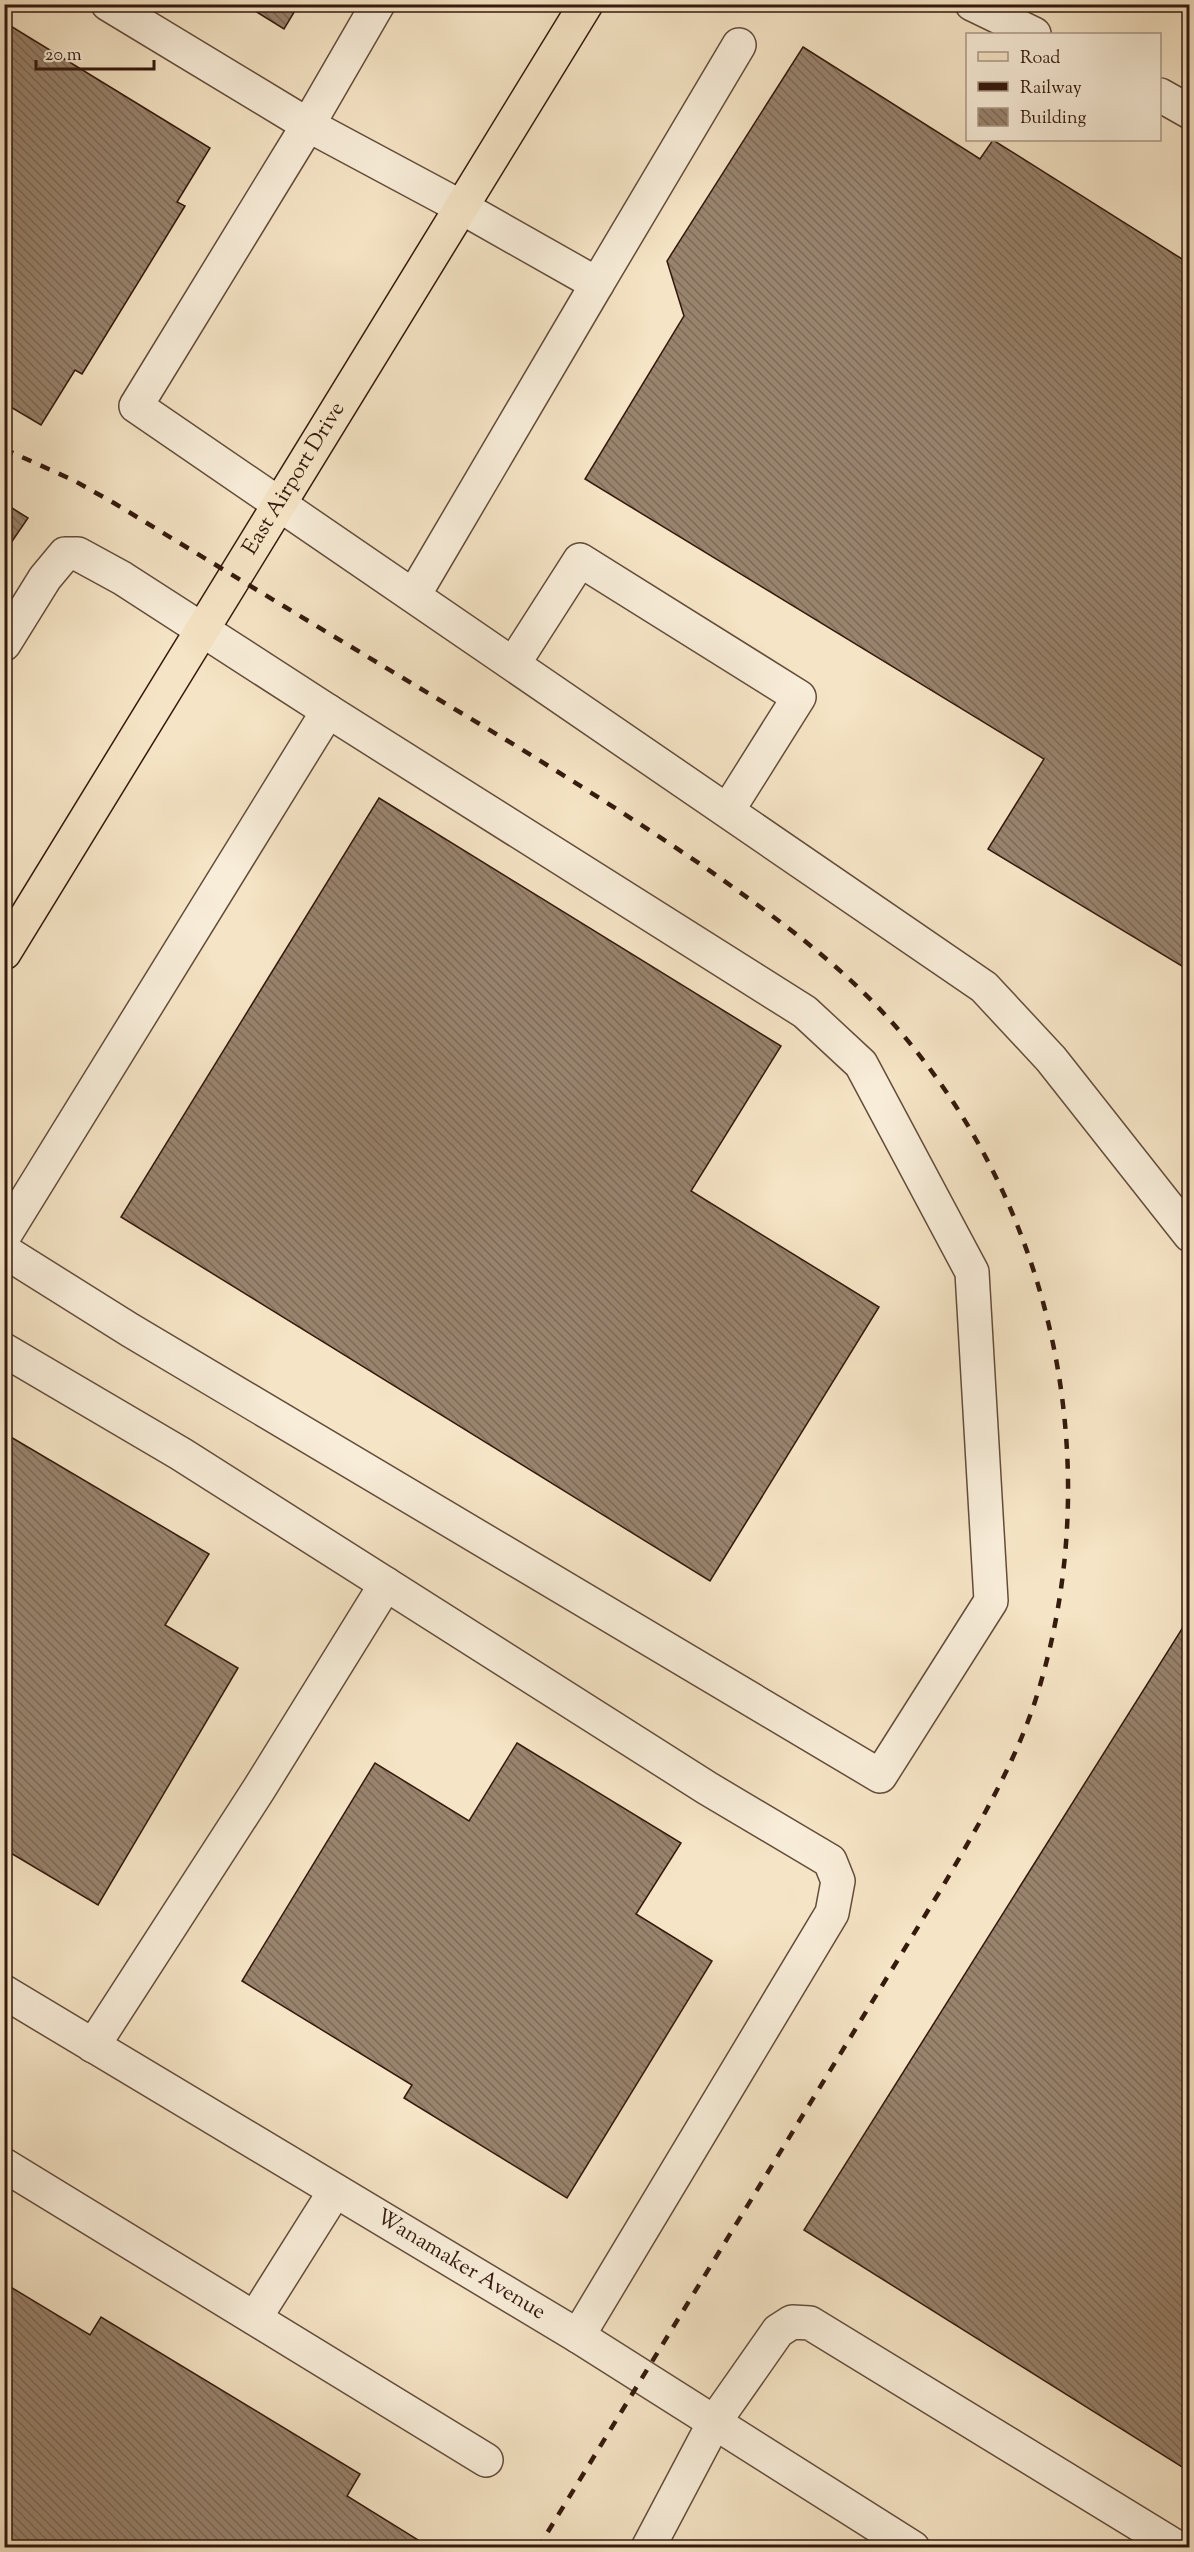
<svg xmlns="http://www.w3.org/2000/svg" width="1194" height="2552" font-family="'Sorts Mill Goudy',serif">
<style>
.building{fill:url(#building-back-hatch);stroke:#34190d;stroke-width:1.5}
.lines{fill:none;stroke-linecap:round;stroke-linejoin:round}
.minor-casing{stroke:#644c3b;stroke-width:36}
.major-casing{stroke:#34190d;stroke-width:36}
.minor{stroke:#f8edd9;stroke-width:33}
.major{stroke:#f5e4c5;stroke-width:33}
.rail{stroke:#34190d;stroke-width:4.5;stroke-dasharray:10 10;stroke-linecap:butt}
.labels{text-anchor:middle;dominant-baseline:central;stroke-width:4.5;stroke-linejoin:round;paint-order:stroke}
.street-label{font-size:22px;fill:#34190d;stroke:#f8edd9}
</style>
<defs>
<pattern id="building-back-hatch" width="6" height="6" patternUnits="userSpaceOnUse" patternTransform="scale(1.5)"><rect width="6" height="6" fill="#98836d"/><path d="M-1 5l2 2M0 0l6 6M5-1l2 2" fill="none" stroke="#7d6a58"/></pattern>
</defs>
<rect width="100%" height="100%" fill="#f5e4c5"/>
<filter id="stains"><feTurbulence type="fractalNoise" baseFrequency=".00333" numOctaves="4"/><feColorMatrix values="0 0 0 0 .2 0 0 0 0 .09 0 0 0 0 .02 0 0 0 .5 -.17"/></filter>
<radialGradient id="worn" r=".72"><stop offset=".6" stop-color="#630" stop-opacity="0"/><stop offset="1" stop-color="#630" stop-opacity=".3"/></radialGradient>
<path class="building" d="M 244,4 L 299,4 L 284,29 Z
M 4,22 L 210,148 L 177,202 L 185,206 L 82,374 L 75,370 L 41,425 L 4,403 Z
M 803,47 L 980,159 L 993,140 L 1190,264 L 1190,971 L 988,849 L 1044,759 L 585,479 L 684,316 L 667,261 Z
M 4,503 L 28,518 L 4,553 Z
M 379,798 L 781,1046 L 691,1191 L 879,1307 L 710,1581 L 121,1217 Z
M 4,1433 L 209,1554 L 165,1625 L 238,1668 L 98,1905 L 4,1849 Z
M 1190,1616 L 1190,2472 L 804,2230 Z
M 517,1743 L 681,1843 L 636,1914 L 712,1961 L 567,2198 L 404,2098 L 412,2085 L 242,1981 L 375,1763 L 469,1821 Z
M 4,2283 L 90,2335 L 101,2317 L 360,2474 L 347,2496 L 431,2548 L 4,2548 Z"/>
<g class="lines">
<defs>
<g id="minor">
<path d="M 108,4 L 308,125 L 378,4"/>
<path d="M 972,4 L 1034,34"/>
<path d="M 1160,95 L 1190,112"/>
<path d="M 597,284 L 739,45"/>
<path d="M 414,595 L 597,284 L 461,207 L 308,125 L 136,406 L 984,987 L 1051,1059 L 1190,1235"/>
<path d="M 4,644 L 45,578 L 65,554 L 78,554 L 122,578 L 328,711 L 805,1012 L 861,1064 L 972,1272 L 991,1601 L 880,1776 L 130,1330 L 4,1251"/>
<path d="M 514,663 L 580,560 L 799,697 L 728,810"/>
<path d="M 4,1236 L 328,711"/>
<path d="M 4,1350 L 181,1454 L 707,1788 L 830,1861 L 838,1881 L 832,1913 L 578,2336"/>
<path id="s1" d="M 4,1992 L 578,2336 L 913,2548"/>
<path d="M 93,2046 L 259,1789 L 386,1584"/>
<path d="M 4,2165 L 486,2460"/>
<path d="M 255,2318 L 335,2191"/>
<path d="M 648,2548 L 715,2421 L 778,2331 L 792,2322 L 810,2323 L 1178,2548"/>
</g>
<g id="major">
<path id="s2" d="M 4,953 L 586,4"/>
</g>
</defs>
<use href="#minor" class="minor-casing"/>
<use href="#major" class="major-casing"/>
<use href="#minor" class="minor"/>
<use href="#major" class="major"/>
<path class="rail" d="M 4,449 L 73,480 L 114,503 C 245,583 376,662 508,741 C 575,782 641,824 706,868 C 765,910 823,951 874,1003 C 1049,1184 1111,1453 1038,1692 C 1017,1761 979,1824 943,1886 L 538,2548"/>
</g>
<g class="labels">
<g class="street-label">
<text stroke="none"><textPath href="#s2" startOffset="556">East Airport Drive</textPath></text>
<text stroke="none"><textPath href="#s1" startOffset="532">Wanamaker Avenue</textPath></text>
</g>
</g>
<rect width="1194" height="2552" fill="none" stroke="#f5e4c5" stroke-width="24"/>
<rect x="6" y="6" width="1182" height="2540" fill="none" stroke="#34190d" stroke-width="3"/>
<rect x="12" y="12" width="1170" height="2528" fill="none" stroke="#34190d" stroke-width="1.5"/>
<rect x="966" y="33" width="195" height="108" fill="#f8edd9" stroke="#aa9887" stroke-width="1.5"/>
<rect x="978" y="52" width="30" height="9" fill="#f5e4c5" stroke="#aa9887" stroke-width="1.5"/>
<text x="1020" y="63" font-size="18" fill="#34190d">Road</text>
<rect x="978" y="82" width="30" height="9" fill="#34190d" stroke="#aa9887" stroke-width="1.5"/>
<text x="1020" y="93" font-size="18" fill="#34190d">Railway</text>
<rect x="978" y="108" width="30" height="18" fill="url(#building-back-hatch)" stroke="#aa9887" stroke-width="1.5"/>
<text x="1020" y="123" font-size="18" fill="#34190d">Building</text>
<path d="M36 60v9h118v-9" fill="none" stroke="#34190d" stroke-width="3"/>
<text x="45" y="60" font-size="18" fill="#34190d" stroke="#f8edd9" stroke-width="4.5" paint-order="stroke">20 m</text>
<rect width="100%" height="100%" filter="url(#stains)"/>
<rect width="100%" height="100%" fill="url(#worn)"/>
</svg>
